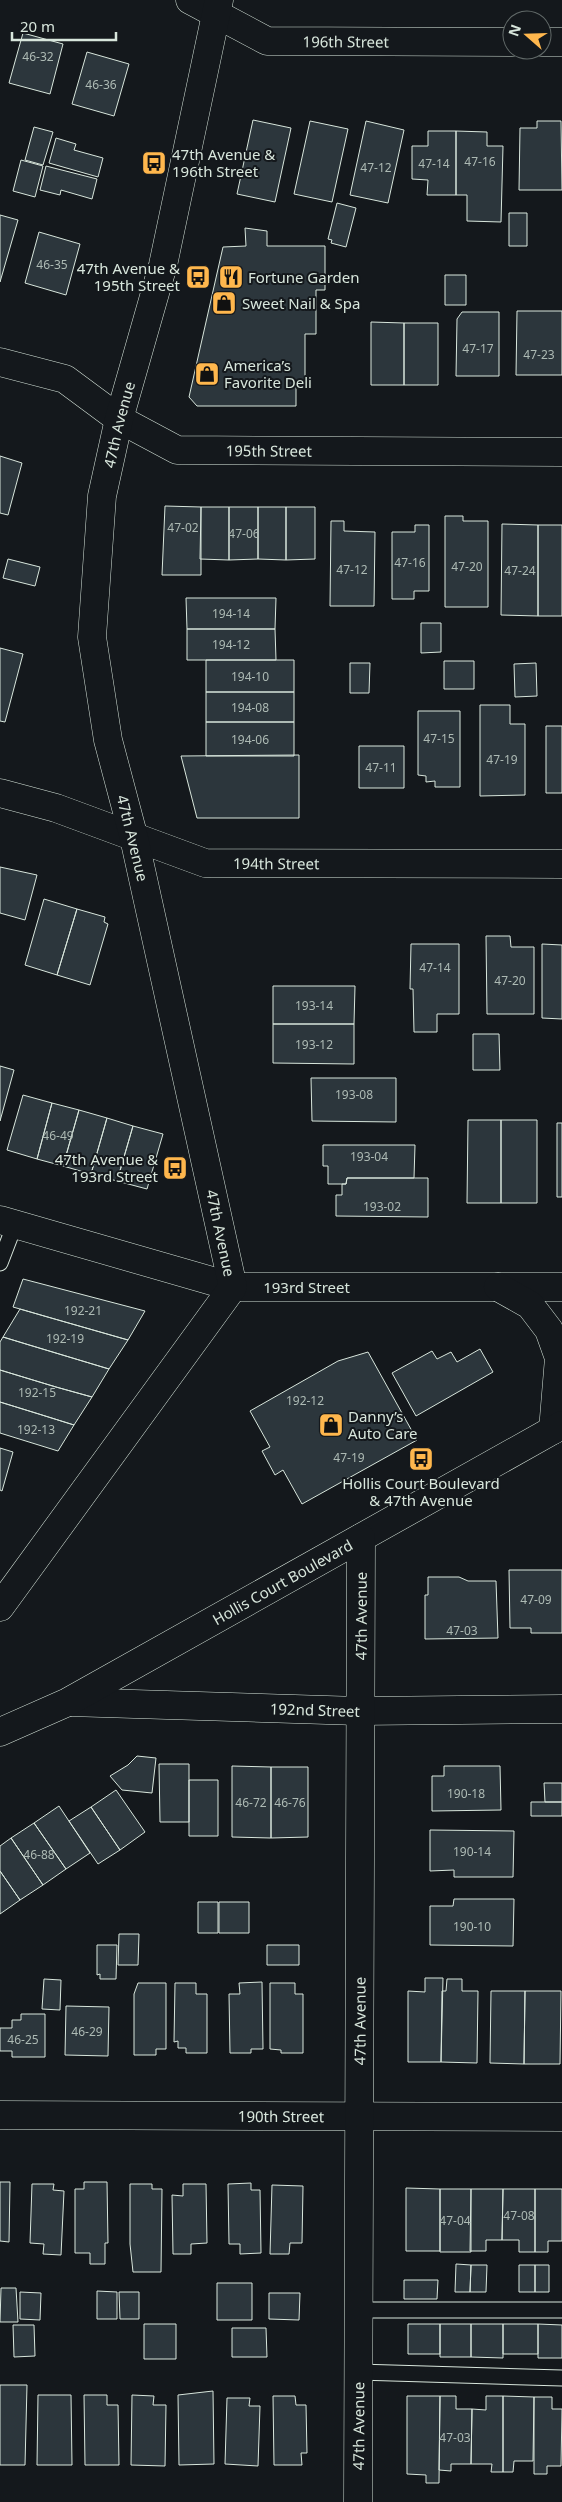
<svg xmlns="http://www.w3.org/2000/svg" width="562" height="2502" font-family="'Noto Sans',sans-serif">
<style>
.building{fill:#2c363c;stroke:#d8e6dc}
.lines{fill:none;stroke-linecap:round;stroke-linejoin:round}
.lane-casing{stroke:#d8e6dc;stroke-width:17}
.street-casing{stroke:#d8e6dc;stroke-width:29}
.secondary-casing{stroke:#d8e6dc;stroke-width:29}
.lane{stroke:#14181c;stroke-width:15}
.street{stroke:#14181c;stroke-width:28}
.secondary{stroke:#14181c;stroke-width:28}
.labels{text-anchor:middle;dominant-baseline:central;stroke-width:4;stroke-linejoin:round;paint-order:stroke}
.number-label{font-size:12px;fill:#adbab4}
.street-label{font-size:15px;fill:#d8e6dc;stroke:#14181c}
.poi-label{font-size:15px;fill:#d8e6dc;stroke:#14181c;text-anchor:start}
</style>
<rect width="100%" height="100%" fill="#14181c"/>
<path class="building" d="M 23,33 L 63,44 L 50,94 L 9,83 Z
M 87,52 L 129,64 L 114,116 L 72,104 Z
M 253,120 L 291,128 L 275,202 L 237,194 Z
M 310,121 L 348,129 L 332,202 L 294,194 Z
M 366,121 L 404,130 L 388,203 L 350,195 Z
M 537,121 L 561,121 L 562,190 L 519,190 L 520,128 L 537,128 Z
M 34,127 L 53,132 L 43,165 L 25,160 Z
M 428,131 L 456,131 L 456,195 L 427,195 L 428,180 L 412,179 L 412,146 L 428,146 Z
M 456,131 L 487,132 L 487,146 L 503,146 L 501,222 L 467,221 L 467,195 L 456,195 Z
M 56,138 L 76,144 L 74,150 L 103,158 L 98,177 L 49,163 Z
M 21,160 L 43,166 L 35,197 L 13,191 Z
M 46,166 L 97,179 L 92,199 L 61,190 L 60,195 L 40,190 Z
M 337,203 L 356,208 L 346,247 L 331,243 L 332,240 L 328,239 Z
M 509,213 L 527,213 L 527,246 L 509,246 Z
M 0,215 L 18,220 L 0,282 Z
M 245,228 L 267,231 L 267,246 L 325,246 L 325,290 L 316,290 L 316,334 L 305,334 L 305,382 L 296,382 L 296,406 L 197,406 L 189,397 L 223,247 L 246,246 Z
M 39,232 L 80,244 L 66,295 L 25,283 Z
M 445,275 L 466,275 L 466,305 L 445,305 Z
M 517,311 L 562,311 L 562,375 L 516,375 Z
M 462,312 L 499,312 L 499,376 L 456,376 L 457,319 Z
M 371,322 L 404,323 L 404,385 L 371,385 Z
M 404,323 L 438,323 L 438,385 L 404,385 Z
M 0,456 L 22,463 L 8,515 L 0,513 Z
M 165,506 L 201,507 L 201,575 L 162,575 Z
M 201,507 L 229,507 L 229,560 L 200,559 Z
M 229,507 L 258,507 L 258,559 L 229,560 Z
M 258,507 L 286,507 L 286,560 L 258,559 Z
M 286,507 L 315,507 L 315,559 L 286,560 Z
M 445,516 L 463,516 L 463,521 L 488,521 L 488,607 L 445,607 Z
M 331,521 L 344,521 L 344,531 L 375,532 L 374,606 L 330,606 Z
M 502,524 L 538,525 L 538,616 L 501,615 Z
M 415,525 L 429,525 L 429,591 L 414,591 L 414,599 L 392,599 L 392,532 L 415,532 Z
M 538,525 L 562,525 L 562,616 L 538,616 Z
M 8,559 L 40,567 L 35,586 L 3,578 Z
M 186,598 L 276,598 L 275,629 L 187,629 Z
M 421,623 L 441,623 L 441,652 L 421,653 Z
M 187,629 L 275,629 L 276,660 L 187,660 Z
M 0,648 L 23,654 L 5,722 L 0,721 Z
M 206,660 L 294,660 L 294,692 L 206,692 Z
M 444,661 L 474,661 L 474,689 L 444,689 Z
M 350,663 L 370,663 L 369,693 L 350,693 Z
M 536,663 L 537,696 L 515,697 L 514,664 Z
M 206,692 L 294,692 L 294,722 L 206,722 Z
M 480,705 L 510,705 L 510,724 L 525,724 L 525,795 L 480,796 Z
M 418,711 L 460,711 L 460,787 L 435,787 L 435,781 L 426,782 L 426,776 L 418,775 Z
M 206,722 L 294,722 L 294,756 L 206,756 Z
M 546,726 L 562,726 L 562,793 L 546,793 Z
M 359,746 L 404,746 L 404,788 L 359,788 Z
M 299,755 L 299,818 L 197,818 L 181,756 Z
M 0,867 L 37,875 L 25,920 L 0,913 Z
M 44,899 L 77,909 L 57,975 L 25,965 Z
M 77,909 L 105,917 L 104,922 L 108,924 L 90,985 L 57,975 Z
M 486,936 L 510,936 L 511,947 L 534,947 L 534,1014 L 487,1014 Z
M 411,944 L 459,944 L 459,1014 L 437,1014 L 437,1032 L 414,1032 L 413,989 L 410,989 Z
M 542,944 L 562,945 L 562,1019 L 542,1018 Z
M 273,986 L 355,986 L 354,1024 L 273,1024 Z
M 273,1024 L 354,1024 L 354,1064 L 273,1063 Z
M 473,1034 L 499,1034 L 500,1070 L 473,1070 Z
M 0,1066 L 14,1070 L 0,1121 Z
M 311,1078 L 396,1078 L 396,1122 L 312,1121 Z
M 23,1095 L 52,1103 L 37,1159 L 7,1150 Z
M 52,1103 L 79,1110 L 63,1166 L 37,1159 Z
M 79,1110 L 107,1118 L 91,1174 L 63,1166 Z
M 107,1118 L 133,1126 L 117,1181 L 91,1174 Z
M 468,1120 L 501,1120 L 501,1203 L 467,1203 Z
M 501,1120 L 537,1120 L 537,1203 L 501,1203 Z
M 557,1123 L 562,1123 L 562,1197 L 557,1197 Z
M 133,1126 L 163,1134 L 147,1189 L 117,1181 Z
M 323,1145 L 415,1145 L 414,1178 L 347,1178 L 346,1184 L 328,1184 L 328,1166 L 323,1166 Z
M 347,1178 L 428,1178 L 428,1217 L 336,1216 L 336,1195 L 342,1195 L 342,1184 L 346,1184 Z
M 23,1279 L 145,1311 L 128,1340 L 13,1307 Z
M 20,1309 L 44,1316 L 128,1340 L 109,1369 L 3,1337 Z
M 3,1337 L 29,1345 L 109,1369 L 92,1397 L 56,1387 L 0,1370 L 0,1342 Z
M 480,1349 L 493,1372 L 416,1416 L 392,1373 L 432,1351 L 437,1359 L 451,1352 L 457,1362 Z
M 368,1352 L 417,1440 L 302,1504 L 283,1470 L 275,1475 L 262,1451 L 270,1447 L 250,1411 L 338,1361 Z
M 0,1370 L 56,1387 L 92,1397 L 74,1425 L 0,1402 Z
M 0,1402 L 39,1414 L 74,1425 L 58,1451 L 0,1433 Z
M 0,1448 L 13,1452 L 2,1491 L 0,1490 Z
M 509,1570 L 562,1570 L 562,1633 L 531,1633 L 531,1628 L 510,1628 Z
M 428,1577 L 459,1577 L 468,1581 L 496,1581 L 498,1638 L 425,1639 L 425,1595 L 428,1595 Z
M 137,1756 L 156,1758 L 152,1793 L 122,1790 L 110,1776 L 128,1765 Z
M 159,1764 L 189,1764 L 189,1822 L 160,1822 Z
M 232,1766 L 271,1767 L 271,1838 L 232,1837 Z
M 444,1766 L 500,1766 L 501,1810 L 432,1811 L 432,1776 L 444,1776 Z
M 271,1767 L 308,1767 L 308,1837 L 271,1838 Z
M 189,1780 L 218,1780 L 218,1836 L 189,1836 Z
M 544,1783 L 562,1783 L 562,1802 L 545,1802 Z
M 116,1790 L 145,1832 L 120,1850 L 91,1807 Z
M 531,1802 L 562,1802 L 562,1816 L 531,1816 Z
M 59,1806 L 90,1853 L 66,1869 L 34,1823 Z
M 91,1807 L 120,1850 L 98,1864 L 69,1821 Z
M 34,1823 L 66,1869 L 43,1885 L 11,1838 Z
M 430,1830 L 514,1831 L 513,1877 L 454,1877 L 454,1870 L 430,1871 Z
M 11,1838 L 43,1885 L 20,1900 L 0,1871 L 0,1846 Z
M 0,1871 L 20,1900 L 0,1914 Z
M 454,1899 L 514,1899 L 513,1946 L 430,1945 L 430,1906 L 453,1906 Z
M 198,1902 L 218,1902 L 218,1933 L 198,1933 Z
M 219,1902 L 249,1902 L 249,1933 L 219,1933 Z
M 119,1934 L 139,1934 L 138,1965 L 118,1965 Z
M 97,1945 L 117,1945 L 116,1979 L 100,1979 L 100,1974 L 97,1975 Z
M 267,1945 L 299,1945 L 299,1965 L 267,1965 Z
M 425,1978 L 443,1978 L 441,2062 L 408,2062 L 408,1991 L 425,1992 Z
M 44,1979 L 61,1980 L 60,2010 L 42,2009 Z
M 447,1979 L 462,1979 L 462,1991 L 478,1991 L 477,2063 L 441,2062 L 442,1991 L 446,1991 Z
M 262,1982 L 263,2049 L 251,2049 L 251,2053 L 230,2053 L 229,1994 L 240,1994 L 239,1983 Z
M 138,1983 L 166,1983 L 166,2049 L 156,2049 L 156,2055 L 134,2055 L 134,1994 Z
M 175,1983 L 196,1983 L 196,1994 L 207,1994 L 207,2053 L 186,2053 L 186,2048 L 178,2048 L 178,2041 L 174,2042 Z
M 270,1983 L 295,1983 L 295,1994 L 303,1994 L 303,2053 L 281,2053 L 281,2050 L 270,2049 Z
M 491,1991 L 525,1991 L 524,2064 L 490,2063 Z
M 525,1991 L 561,1991 L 560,2064 L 524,2064 Z
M 66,2006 L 109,2007 L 108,2056 L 65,2055 Z
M 21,2014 L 45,2014 L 45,2057 L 12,2057 L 12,2051 L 0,2051 L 0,2028 L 12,2028 L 12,2020 L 21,2020 Z
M 0,2182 L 10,2182 L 9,2242 L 0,2241 Z
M 84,2182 L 107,2182 L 108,2243 L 105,2243 L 105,2264 L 90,2264 L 90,2253 L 75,2253 L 75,2189 L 84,2189 Z
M 251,2183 L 251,2190 L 260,2190 L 261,2253 L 240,2254 L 240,2244 L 229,2244 L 228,2184 Z
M 32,2184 L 54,2184 L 53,2190 L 64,2191 L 61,2255 L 43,2254 L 44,2244 L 30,2243 Z
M 130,2184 L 152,2184 L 152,2189 L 162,2189 L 161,2272 L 133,2272 L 130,2244 Z
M 183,2184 L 206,2184 L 207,2243 L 191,2244 L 191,2254 L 173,2254 L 172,2195 L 183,2196 Z
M 272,2185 L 303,2186 L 302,2243 L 290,2243 L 289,2254 L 270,2254 Z
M 406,2188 L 440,2189 L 440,2251 L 406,2251 Z
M 440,2189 L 471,2189 L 471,2252 L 440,2252 Z
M 471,2189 L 503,2189 L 502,2240 L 486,2240 L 486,2251 L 470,2251 Z
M 503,2189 L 535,2189 L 535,2252 L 519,2252 L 519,2240 L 502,2240 Z
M 535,2189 L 562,2189 L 562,2241 L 548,2241 L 548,2252 L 535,2252 Z
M 456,2264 L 471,2265 L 470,2292 L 455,2292 Z
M 471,2265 L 487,2265 L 486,2292 L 470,2292 Z
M 519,2265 L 535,2265 L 535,2292 L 519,2292 Z
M 535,2265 L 549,2265 L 549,2292 L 535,2292 Z
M 404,2280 L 438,2280 L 437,2299 L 404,2299 Z
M 217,2283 L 252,2283 L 252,2320 L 217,2320 Z
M 1,2288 L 16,2288 L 18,2322 L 0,2322 Z
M 97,2291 L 117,2292 L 117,2319 L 97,2319 Z
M 20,2292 L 41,2293 L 40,2320 L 20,2319 Z
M 119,2292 L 139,2292 L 139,2319 L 120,2319 Z
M 269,2293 L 300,2293 L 299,2320 L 269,2319 Z
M 144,2324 L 176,2324 L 176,2359 L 144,2359 Z
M 408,2324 L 440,2324 L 440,2354 L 408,2354 Z
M 440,2324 L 471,2324 L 471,2357 L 440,2357 Z
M 471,2324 L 503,2324 L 503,2358 L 471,2357 Z
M 503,2324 L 538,2324 L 538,2354 L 503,2354 Z
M 538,2324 L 562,2325 L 562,2358 L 538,2358 Z
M 13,2325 L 34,2325 L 35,2356 L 14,2357 Z
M 232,2328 L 266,2328 L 267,2357 L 232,2357 Z
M 0,2385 L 27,2385 L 25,2465 L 0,2465 Z
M 213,2391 L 214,2464 L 179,2465 L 178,2395 Z
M 38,2395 L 71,2395 L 72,2465 L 37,2465 Z
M 84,2395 L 107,2395 L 107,2405 L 118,2405 L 119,2465 L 85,2465 Z
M 132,2395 L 154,2396 L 153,2405 L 166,2405 L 165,2466 L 131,2465 Z
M 273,2396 L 295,2396 L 296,2405 L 306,2405 L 307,2453 L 301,2453 L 302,2465 L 274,2465 Z
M 407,2396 L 440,2396 L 439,2483 L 426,2483 L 426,2475 L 407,2474 Z
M 440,2396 L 456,2396 L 456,2409 L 472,2409 L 471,2464 L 451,2464 L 451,2471 L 439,2470 Z
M 486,2396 L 503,2396 L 503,2472 L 491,2472 L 492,2464 L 471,2464 L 472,2409 L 486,2410 Z
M 503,2396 L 534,2397 L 533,2461 L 514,2461 L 513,2472 L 503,2472 Z
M 534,2397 L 552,2397 L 552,2409 L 562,2409 L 561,2466 L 547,2466 L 547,2474 L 534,2474 Z
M 227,2398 L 250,2398 L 249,2406 L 260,2406 L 258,2466 L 225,2464 Z"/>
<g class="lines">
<defs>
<path id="lane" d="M 0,1263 L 15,1224
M 359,2310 L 562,2310
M 358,2372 L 562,2378"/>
<g id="street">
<path id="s1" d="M 190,0 L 267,41 L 512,42"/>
<path d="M 542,42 L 562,42"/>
<path id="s2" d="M 0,362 L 65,379 L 119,419 L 177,450 L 562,452"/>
<path id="s3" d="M 0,793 L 56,808 L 205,863 L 562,864"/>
<path id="s4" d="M 0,1220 L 233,1287 L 562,1287"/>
<path d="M 498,1287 L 530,1305 L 549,1330 L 559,1358 L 553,1430"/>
<path id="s5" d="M 69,1702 L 359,1711 L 562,1709"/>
<path id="s6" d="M 0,1732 L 68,1702 L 562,1425"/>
<path id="s7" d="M 0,2115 L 562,2117"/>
<path id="s8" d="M 358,2502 L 361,1538"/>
</g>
<g id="secondary">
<path id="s9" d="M 0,1607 L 233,1287 L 134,838 L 108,740 L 92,637 L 102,496 L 119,419 L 163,265 L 219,0"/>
</g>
</defs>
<use href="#lane" class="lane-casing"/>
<use href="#street" class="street-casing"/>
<use href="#secondary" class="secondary-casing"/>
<use href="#lane" class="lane"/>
<use href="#street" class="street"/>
<use href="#secondary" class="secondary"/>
</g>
<defs>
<symbol id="bus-square" viewBox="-11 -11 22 22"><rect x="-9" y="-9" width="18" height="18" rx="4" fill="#ffb74d" stroke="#14181c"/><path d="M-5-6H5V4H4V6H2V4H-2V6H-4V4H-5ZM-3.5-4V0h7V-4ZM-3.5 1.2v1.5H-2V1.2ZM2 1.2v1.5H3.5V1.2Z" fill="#111"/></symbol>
<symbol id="restaurant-square" viewBox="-11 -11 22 22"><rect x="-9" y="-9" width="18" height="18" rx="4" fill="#ffb74d" stroke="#14181c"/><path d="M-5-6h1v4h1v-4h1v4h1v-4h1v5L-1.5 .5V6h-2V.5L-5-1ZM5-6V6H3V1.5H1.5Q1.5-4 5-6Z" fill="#111"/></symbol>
<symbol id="shop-square" viewBox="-11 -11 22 22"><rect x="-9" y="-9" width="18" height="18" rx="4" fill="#ffb74d" stroke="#14181c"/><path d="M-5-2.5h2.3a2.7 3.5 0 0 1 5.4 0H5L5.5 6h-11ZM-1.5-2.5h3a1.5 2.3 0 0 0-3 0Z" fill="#111"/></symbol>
</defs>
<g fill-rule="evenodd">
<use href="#bus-square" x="140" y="149" width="28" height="28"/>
<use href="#bus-square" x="184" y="263" width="28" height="28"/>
<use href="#restaurant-square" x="217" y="263" width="28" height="28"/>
<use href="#shop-square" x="210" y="289" width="28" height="28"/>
<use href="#shop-square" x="193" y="360" width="28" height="28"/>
<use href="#bus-square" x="161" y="1154" width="28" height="28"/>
<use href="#shop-square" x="317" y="1411" width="28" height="28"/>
<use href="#bus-square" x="407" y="1445" width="28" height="28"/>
</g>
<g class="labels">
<g class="number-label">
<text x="38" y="56">46-32</text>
<text x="101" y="84">46-36</text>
<text x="480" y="161">47-16</text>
<text x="434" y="163">47-14</text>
<text x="376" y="167">47-12</text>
<text x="52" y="264">46-35</text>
<text x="478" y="348">47-17</text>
<text x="539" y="354">47-23</text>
<text x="183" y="527">47-02</text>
<text x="244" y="533">47-06</text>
<text x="410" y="562">47-16</text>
<text x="467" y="566">47-20</text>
<text x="352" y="569">47-12</text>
<text x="520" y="570">47-24</text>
<text x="231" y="613">194-14</text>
<text x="231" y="644">194-12</text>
<text x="250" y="676">194-10</text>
<text x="250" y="707">194-08</text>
<text x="439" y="738">47-15</text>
<text x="250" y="739">194-06</text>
<text x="502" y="759">47-19</text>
<text x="381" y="767">47-11</text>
<text x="435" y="967">47-14</text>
<text x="510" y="980">47-20</text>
<text x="314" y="1005">193-14</text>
<text x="314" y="1044">193-12</text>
<text x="354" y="1094">193-08</text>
<text x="58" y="1135">46-49</text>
<text x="369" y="1156">193-04</text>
<text x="382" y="1206">193-02</text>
<text x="83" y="1310">192-21</text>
<text x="65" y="1338">192-19</text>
<text x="37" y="1392">192-15</text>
<text x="305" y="1400">192-12</text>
<text x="36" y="1429">192-13</text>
<text x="349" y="1457">47-19</text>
<text x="536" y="1599">47-09</text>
<text x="462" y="1630">47-03</text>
<text x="466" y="1793">190-18</text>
<text x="251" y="1802">46-72</text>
<text x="290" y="1802">46-76</text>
<text x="472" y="1851">190-14</text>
<text x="39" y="1854">46-88</text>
<text x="472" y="1926">190-10</text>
<text x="87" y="2031">46-29</text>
<text x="23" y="2039">46-25</text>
<text x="519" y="2215">47-08</text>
<text x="455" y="2220">47-04</text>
<text x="455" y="2437">47-03</text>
</g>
<g class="street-label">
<text stroke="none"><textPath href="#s1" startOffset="166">196th Street</textPath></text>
<text stroke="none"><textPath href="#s9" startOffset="1276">47th Avenue</textPath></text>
<text stroke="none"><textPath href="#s2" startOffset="292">195th Street</textPath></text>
<text transform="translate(133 838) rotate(76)">47th Avenue</text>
<text stroke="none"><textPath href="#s3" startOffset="288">194th Street</textPath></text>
<text transform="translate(221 1233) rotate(78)">47th Avenue</text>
<text stroke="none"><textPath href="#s4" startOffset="316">193rd Street</textPath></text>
<text stroke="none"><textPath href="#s6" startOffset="320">Hollis Court Boulevard</textPath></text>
<text stroke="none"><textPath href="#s8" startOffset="886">47th Avenue</textPath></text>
<text stroke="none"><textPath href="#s5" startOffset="246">192nd Street</textPath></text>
<text stroke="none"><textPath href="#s8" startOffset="481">47th Avenue</textPath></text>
<text stroke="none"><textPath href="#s7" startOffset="281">190th Street</textPath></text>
<text stroke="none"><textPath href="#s8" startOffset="76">47th Avenue</textPath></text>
</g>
<g class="poi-label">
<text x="172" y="154">47th Avenue &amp;<tspan x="172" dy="17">196th Street</tspan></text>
<text x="180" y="268" text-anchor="end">47th Avenue &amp;<tspan x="180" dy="17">195th Street</tspan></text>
<text x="248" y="277">Fortune Garden</text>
<text x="242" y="303">Sweet Nail &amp; Spa</text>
<text x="224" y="365">America’s<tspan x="224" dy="17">Favorite Deli</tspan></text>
<text x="158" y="1159" text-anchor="end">47th Avenue &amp;<tspan x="158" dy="17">193rd Street</tspan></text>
<text x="348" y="1416">Danny’s<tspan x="348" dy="17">Auto Care</tspan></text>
<text x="421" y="1483" text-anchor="middle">Hollis Court Boulevard<tspan x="421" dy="17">&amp; 47th Avenue</tspan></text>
</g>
</g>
<g transform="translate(527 35) rotate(290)"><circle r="24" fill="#14181c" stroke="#626a69"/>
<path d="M0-4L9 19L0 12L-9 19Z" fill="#ffb74d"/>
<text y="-8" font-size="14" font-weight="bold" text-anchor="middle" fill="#d8e6dc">N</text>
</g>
<path d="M12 32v8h104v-8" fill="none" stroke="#d8e6dc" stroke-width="2.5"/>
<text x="20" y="32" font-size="15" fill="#d8e6dc" stroke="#14181c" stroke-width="4" paint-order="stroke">20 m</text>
</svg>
